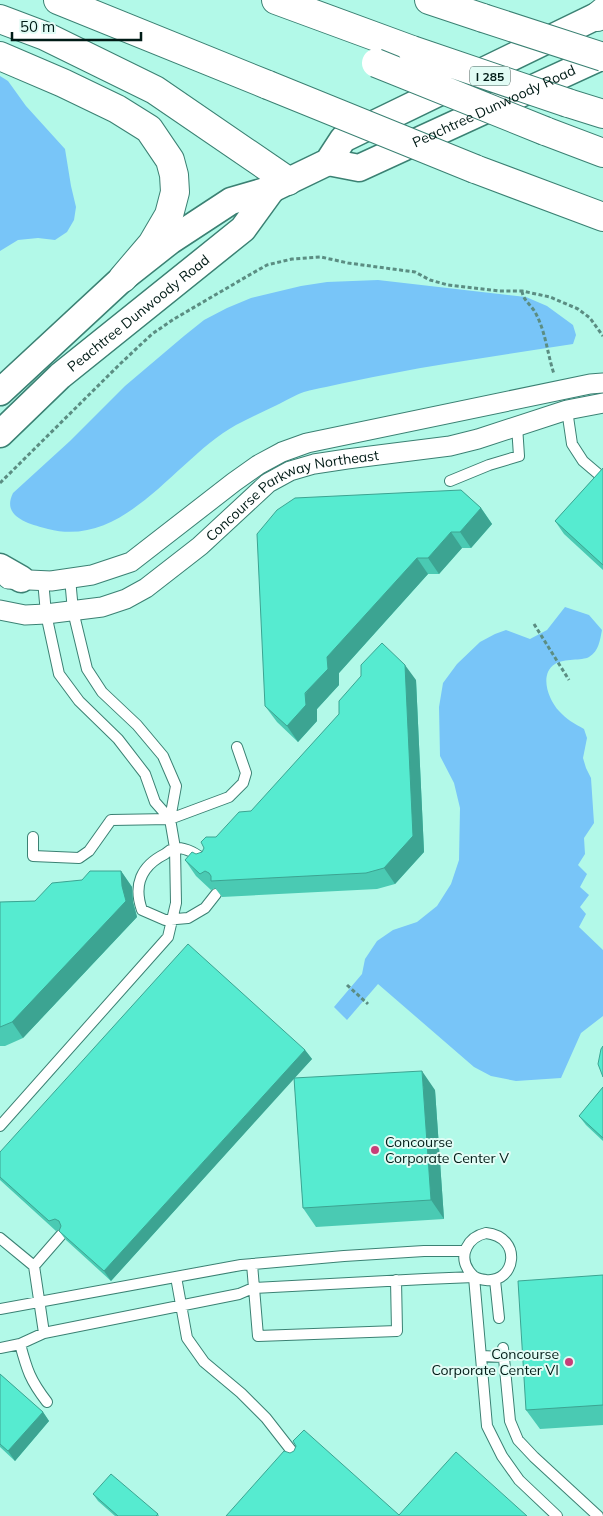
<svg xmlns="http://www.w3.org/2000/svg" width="603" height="1516" font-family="Mulish,sans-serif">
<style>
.water{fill:#78c5f8}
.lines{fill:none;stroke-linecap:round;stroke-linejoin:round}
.lane-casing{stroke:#3b8173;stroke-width:12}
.street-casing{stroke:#3b8173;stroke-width:21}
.secondary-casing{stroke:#3b8173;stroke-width:29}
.highway-casing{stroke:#3b8173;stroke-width:30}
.path{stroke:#5b8d82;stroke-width:3;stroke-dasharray:4 2.5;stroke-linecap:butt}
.lane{stroke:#fff;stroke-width:10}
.street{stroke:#fff;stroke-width:19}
.secondary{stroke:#fff;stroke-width:26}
.highway{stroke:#fff;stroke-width:28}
.highway-bridge-casing{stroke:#3b8173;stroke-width:30;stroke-linecap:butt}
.highway-bridge{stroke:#fff;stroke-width:28}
.wall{fill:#4acab3}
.shaded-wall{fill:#3ca492}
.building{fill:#56ebd0;stroke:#3ca492}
.poi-dot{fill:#c73e78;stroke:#e1fcf5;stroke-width:2}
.labels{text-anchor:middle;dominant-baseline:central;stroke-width:4;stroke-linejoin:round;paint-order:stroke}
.shield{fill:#e1fcf5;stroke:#445e59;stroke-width:1}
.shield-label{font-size:12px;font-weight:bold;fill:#001b16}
.street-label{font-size:14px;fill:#001b16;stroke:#e1fcf5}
.poi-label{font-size:14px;fill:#001b16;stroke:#e1fcf5;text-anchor:start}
</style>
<rect width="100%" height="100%" fill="#b2f9e8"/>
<path class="water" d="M 0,76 L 8,81 L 26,106 L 65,149 L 71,186 L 76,207 L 74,220 L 67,232 L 55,240 L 38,238 L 18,240 L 0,251 Z
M 378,280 L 526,297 L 547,306 L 573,325 L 576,335 L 573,344 C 511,354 450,362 389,374 C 368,378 347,382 326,387 C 319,388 311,390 304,392 C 295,395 285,401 277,405 C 263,412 249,418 236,425 C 176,458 126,549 48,529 C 29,524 1,517 13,493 L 70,441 L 125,386 L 184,336 L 204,320 L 227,308 L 251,298 L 301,286 L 327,282 Z
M 565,607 L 589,615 L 602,630 C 600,640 599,651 589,657 C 582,661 564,658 555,664 C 539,674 548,699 559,711 C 566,719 575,724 584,729 L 587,738 L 583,758 L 586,768 L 591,778 L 594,823 L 584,838 L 585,854 L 578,865 L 587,874 L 580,887 L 589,895 L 580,907 L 586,914 L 579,927 L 603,950 L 603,1016 L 581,1033 L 561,1078 L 516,1081 L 491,1076 L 474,1067 L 378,984 L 347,1020 L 334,1007 L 362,974 L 365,959 L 377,941 L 393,930 L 417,922 L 437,906 L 451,884 L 459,860 L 460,808 L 454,783 L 440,756 L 439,707 L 443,683 L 457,664 L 480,642 L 495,634 L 506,630 L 530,639 L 547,630 Z"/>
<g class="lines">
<defs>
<path id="lane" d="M 567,410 L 572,444 L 583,461 L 603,478
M 450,481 L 489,465 L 519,456 L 517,426
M 43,580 L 46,614 L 59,674 L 79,701 L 118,739 L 145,774 L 155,802 L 170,819
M 33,837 L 33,856 L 79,858 L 89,851 L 111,820 L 170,819 L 229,797 L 243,783 L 246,773 L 237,747
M 207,862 C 198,855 187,847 175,848 C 172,849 167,852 165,854 C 141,866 133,885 142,910 L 165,920 L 188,918 L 205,908 L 216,894
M 0,1126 L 168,937 L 176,903 L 175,848 L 170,819 L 176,786 L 163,756 L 137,725 L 102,692 L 87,669 L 73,611 L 70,578
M 486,1233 C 523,1237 516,1283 486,1280 C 478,1279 474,1278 469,1271 C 458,1255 468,1237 486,1233 Z
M 0,1238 L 34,1266 L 44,1333
M 252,1264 L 258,1336 L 397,1331 L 396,1280
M 34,1266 L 61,1235
M 176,1277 L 187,1338 L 204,1362 L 241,1393 L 266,1418 L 298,1459
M 495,1280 L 499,1318
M 0,1309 L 241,1265 L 344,1256 L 424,1251 L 465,1251
M 20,1344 C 27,1370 30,1380 47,1402
M 0,1348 L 20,1344 L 44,1333 L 239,1294 L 253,1288 L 425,1279 L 474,1277 L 487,1426 L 502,1456 L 519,1480 L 557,1516
M 503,1348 L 510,1421 L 518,1440 L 534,1457 L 598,1516
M 481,1356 L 504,1357"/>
<g id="street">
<path d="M 8,579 L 51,581 L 92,575 L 131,562 L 234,482 L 258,465 L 282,452 L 307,443 L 590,384 L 603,383"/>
<path id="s1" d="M 0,610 L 25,615 L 46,614 L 102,607 L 126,599 L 146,588 L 200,546 L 268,483 L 290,471 L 314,464 L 347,459 L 450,446 L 478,439 L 567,410 L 603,403"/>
</g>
<g id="secondary">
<path id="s2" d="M 328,162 L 359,168 L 603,56"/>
<path d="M 0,392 L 123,278 L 170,241 L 231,201 L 272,189 L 328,162 L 343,139 L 603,13"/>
<path id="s3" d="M 0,434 L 60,376 L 243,229 L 272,189"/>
<path d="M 0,567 L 21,579"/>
</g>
<path id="highway" d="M 58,0 L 268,85
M 276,0 L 412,50
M 429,0 L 483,18
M 597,17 L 603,12
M 0,19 L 45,36 L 155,90 L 288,181
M 0,56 L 63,83 L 117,109 L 149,129 L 170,160 L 174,175 L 175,192 L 169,215 L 152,244 L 123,278
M 568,103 L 603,114
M 545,131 L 603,153
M 475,169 L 603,217"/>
</defs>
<use href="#lane" class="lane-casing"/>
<use href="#street" class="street-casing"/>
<use href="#secondary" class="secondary-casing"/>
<use href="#highway" class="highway-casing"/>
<path class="path" d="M 522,291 C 523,300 531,305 535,312 C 546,332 547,353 554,374
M 0,483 L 120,364 L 152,334 L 174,319 L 251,274 L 267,265 L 292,259 L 321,257 L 348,263 L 415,272 L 430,280 L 448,285 L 499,291 L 522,291 L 550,297 L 578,309 L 590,318 L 603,336
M 534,624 L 569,680
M 347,985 L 368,1004"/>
<use href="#lane" class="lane"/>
<use href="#street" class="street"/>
<use href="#secondary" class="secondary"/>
<use href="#highway" class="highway"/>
<defs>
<path id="highway-bridge" d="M 483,18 L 603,57
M 412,50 L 568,103
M 376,63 L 545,131
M 268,85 L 475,169"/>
</defs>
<use href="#highway-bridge" class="highway-bridge-casing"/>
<use href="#highway-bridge" class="highway-bridge"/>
</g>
<path class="wall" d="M 603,468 L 603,570 L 564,534 L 555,521 Z
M 461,490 L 481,508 L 492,524 L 471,548 L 462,548 L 439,574 L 428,574 L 339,673 L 339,685 L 317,709 L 317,721 L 298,742 L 277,722 L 265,706 Z
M 416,680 L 424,852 L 395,884 L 377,889 L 222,897 L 215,888 L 211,890 L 196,876 L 185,860 L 202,852 L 216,837 L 251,811 Z
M 121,871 L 132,887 L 133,902 L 137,917 L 23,1038 L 5,1046 L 0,1046 L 0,902 L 35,901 L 82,880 Z
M 305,1050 L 312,1059 L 294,1078 L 435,1090 L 444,1219 L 316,1227 L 303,1208 L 294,1078 L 111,1281 L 66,1240 L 59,1231 L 60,1229 L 56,1231 L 0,1180 L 0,1152 Z
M 603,1087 L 603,1141 L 586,1125 L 579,1116 Z
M 603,1275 L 603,1425 L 540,1429 L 526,1410 Z
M 0,1374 L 43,1412 L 49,1421 L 15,1461 L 0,1447 Z
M 93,1494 L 158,1514 L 159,1516 L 115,1516 L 98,1501 Z"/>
<path class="shaded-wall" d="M 481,508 L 492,524 L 471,548 L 460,532 Z
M 451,532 L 462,548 L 439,574 L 428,558 Z
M 417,558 L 428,574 L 339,673 L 339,685 L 317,709 L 317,721 L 298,742 L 287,726 L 327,657 Z
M 405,665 L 416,680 L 424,852 L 395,884 L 384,868 Z
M 121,871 L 132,887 L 133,902 L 137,917 L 23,1038 L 12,1022 L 122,886 Z
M 305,1050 L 312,1059 L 111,1281 L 104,1271 Z
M 422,1071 L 435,1090 L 444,1219 L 431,1200 Z
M 43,1412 L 49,1421 L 15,1461 L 8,1451 Z"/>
<path class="building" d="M 603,468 L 603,565 L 555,521 Z
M 461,490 L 481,508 L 460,532 L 451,532 L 428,558 L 417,558 L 327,657 L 328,669 L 305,693 L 306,705 L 287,726 L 265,706 L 257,534 L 277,510 L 295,498 Z
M 382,643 L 405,665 L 413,836 L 384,868 L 366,873 L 211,881 L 211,876 L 209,873 L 205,871 L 200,874 L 185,860 L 192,852 L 196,854 L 202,852 L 204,848 L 201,842 L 206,837 L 216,837 L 239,812 L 251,811 L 339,714 L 339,701 L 361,676 L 361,665 Z
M 90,871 L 121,871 L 122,886 L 126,901 L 12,1022 L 0,1027 L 0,902 L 35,901 L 52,883 L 82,880 Z
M 188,944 L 305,1050 L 104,1271 L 59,1231 L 61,1226 L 59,1221 L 55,1219 L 49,1221 L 0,1177 L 0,1152 Z
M 603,1046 L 603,1077 L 598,1064 L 601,1049 Z
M 422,1071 L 431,1200 L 303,1208 L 294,1078 Z
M 603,1087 L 603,1138 L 579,1116 Z
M 603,1275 L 603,1405 L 526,1410 L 518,1281 Z
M 0,1374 L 43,1412 L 8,1451 L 0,1444 Z
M 304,1430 L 399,1515 L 456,1452 L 527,1516 L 226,1516 L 284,1451 L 290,1453 L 294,1451 L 296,1446 L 293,1441 Z
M 111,1474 L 158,1514 L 156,1516 L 118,1516 L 93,1494 Z"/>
<g class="poi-dot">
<circle cx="375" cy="1150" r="5"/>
<circle cx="569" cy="1362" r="5"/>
</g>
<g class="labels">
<rect class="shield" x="470" y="66.5" width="40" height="19" rx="4"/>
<g class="shield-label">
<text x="490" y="76">I 285</text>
</g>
<g class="street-label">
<text stroke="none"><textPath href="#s2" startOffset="180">Peachtree Dunwoody Road</textPath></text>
<text stroke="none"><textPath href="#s3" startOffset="184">Peachtree Dunwoody Road</textPath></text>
<text stroke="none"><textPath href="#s1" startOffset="329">Concourse Parkway Northeast</textPath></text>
</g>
<g class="poi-label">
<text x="385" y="1142">Concourse<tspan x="385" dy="16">Corporate Center V</tspan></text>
<text x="559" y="1354" text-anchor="end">Concourse<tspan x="559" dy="16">Corporate Center VI</tspan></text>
</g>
</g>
<path d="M12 32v8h129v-8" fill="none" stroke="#001b16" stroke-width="2.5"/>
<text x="20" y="32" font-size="15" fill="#001b16" stroke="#e1fcf5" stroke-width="4" paint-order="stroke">50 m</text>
</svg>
